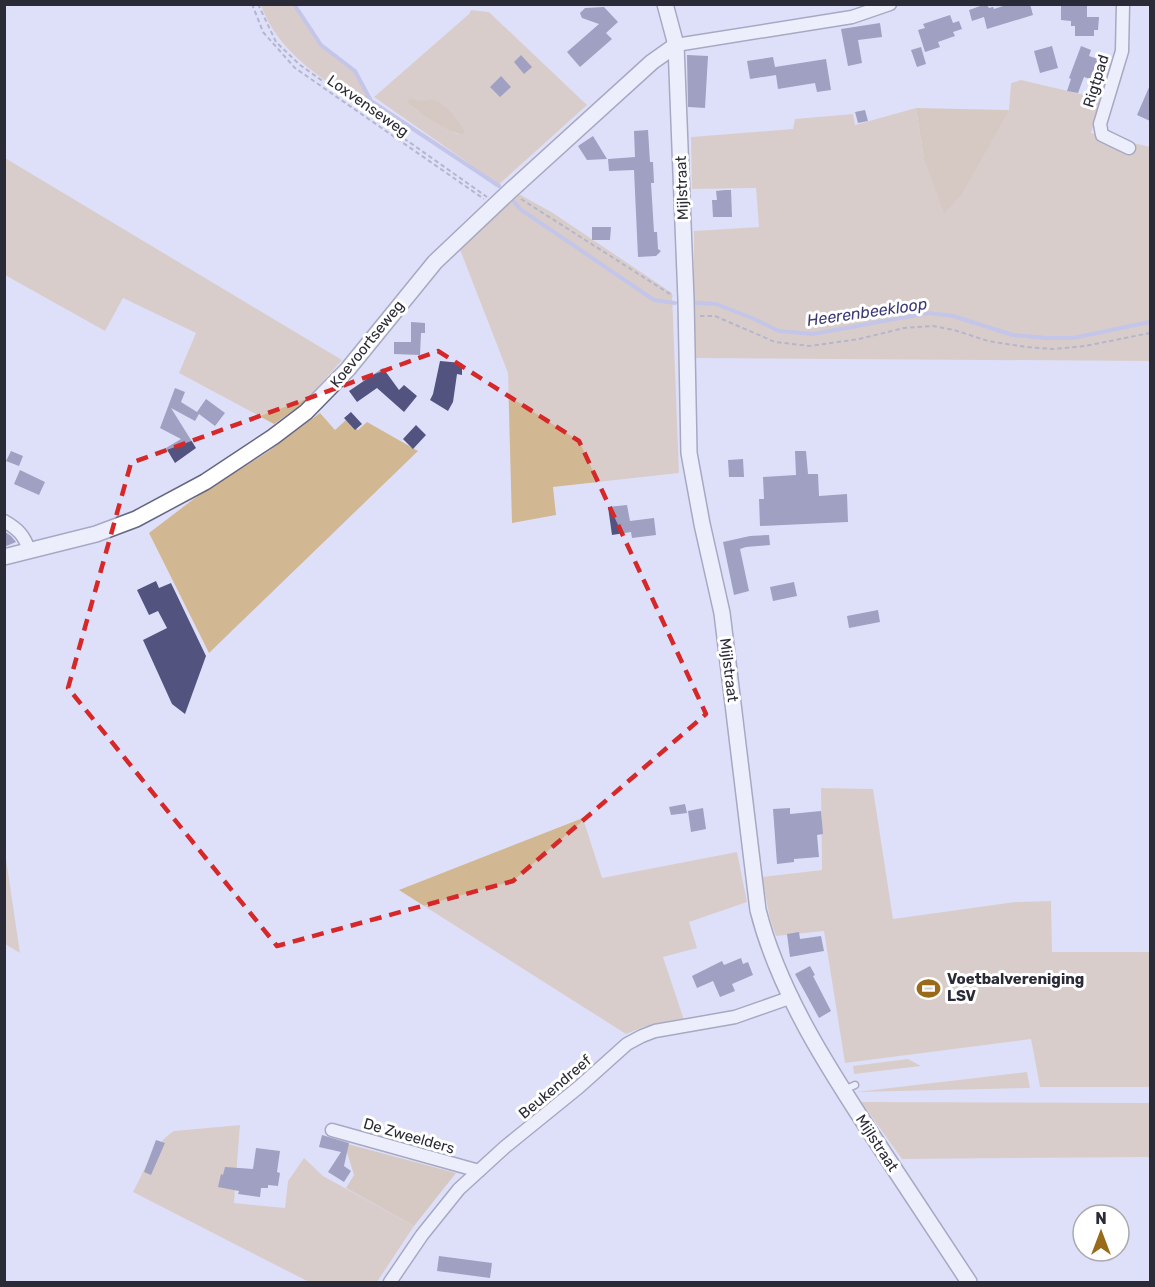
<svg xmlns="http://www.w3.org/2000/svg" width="1155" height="1287" font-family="Rubik,sans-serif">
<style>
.green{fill:#d2b793;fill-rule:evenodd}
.forest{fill:#cdad80}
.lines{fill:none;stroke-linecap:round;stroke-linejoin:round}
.stream{stroke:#a2a4d6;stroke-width:4}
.building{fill:#52537f}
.service-casing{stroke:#646682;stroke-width:9}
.minor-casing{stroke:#646682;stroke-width:15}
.tertiary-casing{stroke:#646682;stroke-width:18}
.path{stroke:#828396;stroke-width:2;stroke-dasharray:4.5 3;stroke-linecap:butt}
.service{stroke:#fff;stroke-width:6}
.minor{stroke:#fff;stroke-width:12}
.tertiary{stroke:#fff;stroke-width:15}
.marked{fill:none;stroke:#d62828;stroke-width:4.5;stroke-dasharray:12 8;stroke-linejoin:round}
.labels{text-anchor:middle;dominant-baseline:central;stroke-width:6;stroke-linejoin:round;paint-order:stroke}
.street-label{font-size:15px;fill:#2a2b37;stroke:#fff}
.poi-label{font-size:15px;font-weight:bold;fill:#2a2b37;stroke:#fff;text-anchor:start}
.water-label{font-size:16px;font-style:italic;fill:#3c3976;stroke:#fff}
</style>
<rect width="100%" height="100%" fill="#dee0fa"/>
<path class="green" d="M 261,5 L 294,5 L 321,45 L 355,71 L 371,101 L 365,108 C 325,80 278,54 261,5 Z
M 471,10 L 489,12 L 587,105 L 496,187 L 467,162 L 374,97 L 469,14 ZM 412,98 L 421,102 L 459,135 L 415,109 Z
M 1021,80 L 1102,99 L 1091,133 L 1150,147 L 1150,361 L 694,358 L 694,231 L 759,227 L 756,188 L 692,189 L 691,137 L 793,129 L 795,119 L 853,114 L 855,125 L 916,108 L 924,159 L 1009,110 L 1011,83 Z
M 5,158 L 342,360 L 305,402 L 274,424 L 179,373 L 196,333 L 123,298 L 105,331 L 5,275 Z
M 517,193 L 553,213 L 672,293 L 679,473 L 553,487 L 556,515 L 512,523 L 508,373 L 459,247 Z
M 320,413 L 335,430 L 346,420 L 358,430 L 367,422 L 418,451 L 209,653 L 149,533 L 195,498 L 269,451 Z
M 821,788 L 873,789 L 893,919 L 1015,902 L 1051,901 L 1052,952 L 1150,952 L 1150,1087 L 1040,1087 L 1031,1039 L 845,1063 L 824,931 L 776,936 L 770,919 L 762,877 L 822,870 Z
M 583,818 L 602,878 L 737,852 L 747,902 L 689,922 L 697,948 L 663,957 L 684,1020 L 643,1027 L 626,1034 L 399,890 Z
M 4,852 L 5,852 L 20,953 L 5,944 Z
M 908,1059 L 921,1066 L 854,1074 L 853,1066 Z
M 1027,1072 L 1030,1088 L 856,1092 Z
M 861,1102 L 1150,1103 L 1150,1157 L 902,1159 Z
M 240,1125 L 234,1203 L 285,1208 L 288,1181 L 304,1158 L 323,1176 L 414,1226 L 377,1282 L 309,1282 L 133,1192 C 145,1170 153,1144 174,1131 Z"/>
<path class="forest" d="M 412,98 C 425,104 426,98 435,100 C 448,105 457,121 465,131 L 463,134 C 452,135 415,111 407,101 Z
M 916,108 L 1009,110 L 962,194 L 944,214 L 924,159 Z
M 344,1143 L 456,1173 L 414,1226 L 346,1188 L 354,1175 Z"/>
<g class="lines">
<path class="stream" d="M 294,4 L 321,45 L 355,71 L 371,101 L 499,186
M 514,202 L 520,209 L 654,300 L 675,303
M 697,303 L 716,304 L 752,318 L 779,331 L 813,334 L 928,313 L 953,316 L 1013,335 L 1047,338 L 1073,338 L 1150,322"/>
</g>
<path class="building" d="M 986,4 L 989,8 L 993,7 L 994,9 L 1009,4 L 1030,4 L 1033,15 L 987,29 L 984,17 L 972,21 L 969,10 Z
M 1061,4 L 1087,4 L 1087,17 L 1099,17 L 1098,30 L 1094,30 L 1094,36 L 1075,36 L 1075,26 L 1071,26 L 1071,21 L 1061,20 Z
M 604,7 L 618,22 L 606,33 L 612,39 L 580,67 L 567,52 L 599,24 L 582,18 L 580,13 L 585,8 Z
M 950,15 L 953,23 L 959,21 L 962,29 L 953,32 L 955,36 L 938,42 L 940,47 L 925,52 L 918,30 L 925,28 L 923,24 Z
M 880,23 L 882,37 L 858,40 L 862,63 L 848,66 L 841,29 Z
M 1052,46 L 1058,68 L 1040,73 L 1034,51 Z
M 1081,46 L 1091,50 L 1089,56 L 1098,59 L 1090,79 L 1084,77 L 1078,93 L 1067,91 L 1071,79 L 1069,78 Z
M 921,47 L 926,64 L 917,67 L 911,50 Z
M 521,55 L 532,67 L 524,74 L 514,62 Z
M 687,55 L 708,56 L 705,108 L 688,107 Z
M 773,57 L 775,67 L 826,59 L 831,90 L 817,92 L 815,83 L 778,89 L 776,75 L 750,79 L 747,61 Z
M 501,76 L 511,87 L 500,97 L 490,87 Z
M 1150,85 L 1150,121 L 1137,115 Z
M 865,110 L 868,121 L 858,123 L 855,112 Z
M 648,130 L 650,162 L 653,162 L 654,183 L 651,183 L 654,232 L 657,232 L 658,249 L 661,251 L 656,256 L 638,257 L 634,170 L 609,171 L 608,159 L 635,157 L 634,131 Z
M 593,136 L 607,159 L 587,160 L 578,146 Z
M 725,190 L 731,190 L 732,217 L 713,217 L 712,200 L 717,200 L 716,191 Z
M 592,227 L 611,227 L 610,240 L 592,240 Z
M 411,322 L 425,323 L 425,333 L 421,333 L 420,355 L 394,354 L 394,342 L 411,342 Z
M 440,361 L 462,363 L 462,375 L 457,374 L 453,402 L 448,411 L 430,400 L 433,394 Z
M 383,368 L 399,390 L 404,385 L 417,396 L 404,412 L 377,388 L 357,402 L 349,391 Z
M 175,388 L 185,392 L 181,402 L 197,412 L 206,399 L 225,413 L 215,426 L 199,414 L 195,421 L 171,408 L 196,448 L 175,463 L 166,448 L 181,439 L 160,428 Z
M 351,412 L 362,424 L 355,430 L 344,418 Z
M 416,425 L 426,435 L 413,449 L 403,439 Z
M 11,451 L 23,456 L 19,466 L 6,461 Z
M 795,451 L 806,451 L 808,474 L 818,474 L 819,496 L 847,494 L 848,522 L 760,526 L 759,499 L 764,499 L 763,477 L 796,475 Z
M 743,459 L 744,477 L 729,477 L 728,460 Z
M 20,470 L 45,482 L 39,495 L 14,484 Z
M 627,505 L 630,521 L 654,518 L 656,535 L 632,538 L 631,532 L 612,535 L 608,507 Z
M 4,531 L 11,536 L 16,542 L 4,547 Z
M 769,535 L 770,545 L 746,547 L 740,549 L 749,591 L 734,595 L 723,542 L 750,536 Z
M 156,581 L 159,588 L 171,583 L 206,656 L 185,714 L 172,704 L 143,640 L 167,628 L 158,611 L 149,615 L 137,590 Z
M 794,582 L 797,596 L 773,601 L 770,587 Z
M 878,610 L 880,622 L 849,628 L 847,616 Z
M 685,804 L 687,813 L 671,815 L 669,807 Z
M 703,808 L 706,829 L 691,832 L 688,811 Z
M 790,808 L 790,814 L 821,811 L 823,834 L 817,835 L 819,857 L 794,859 L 794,862 L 777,864 L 773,809 Z
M 799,932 L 800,939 L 821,936 L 824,951 L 790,957 L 787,934 Z
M 741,958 L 743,964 L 748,962 L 753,975 L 732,984 L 735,991 L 720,997 L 713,981 L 697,988 L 692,976 L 722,961 L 724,965 Z
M 810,966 L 815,975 L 813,976 L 831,1011 L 819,1018 L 795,974 Z
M 322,1135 L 349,1143 L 344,1166 L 351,1171 L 344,1182 L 328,1172 L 341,1152 L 319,1147 Z
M 156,1140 L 165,1143 L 151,1175 L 144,1172 Z
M 256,1148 L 280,1151 L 277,1172 L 280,1173 L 278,1186 L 268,1185 L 268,1188 L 261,1188 L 260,1197 L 238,1194 L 239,1191 L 218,1187 L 221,1174 L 223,1175 L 225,1167 L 253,1169 Z
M 439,1256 L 492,1263 L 490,1278 L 437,1271 Z"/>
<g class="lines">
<defs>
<path id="service" d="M 844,1090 L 855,1085"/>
<path id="minor" d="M 1123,4 L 1122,51 L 1100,124 L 1102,135 L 1129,148
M 676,45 L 852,17 L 890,4
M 4,521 C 18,529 24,535 29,550
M 332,1130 L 479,1171
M 390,1282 L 422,1235 L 459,1189 L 505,1147 L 579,1087 L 627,1044 L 642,1036 L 655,1031 L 735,1017 L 792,997"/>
<path id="tertiary" d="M 665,4 L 676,45 L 686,300 L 689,453 L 702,524 L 722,613 L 758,910 C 779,993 830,1071 876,1141 C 907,1188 938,1235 969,1282
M 4,557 L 96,534 L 136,519 L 205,482 L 273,437 L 306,412 L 348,369 L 435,262 L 510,191 L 652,62 L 676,45"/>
</defs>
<use href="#service" class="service-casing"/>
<use href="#minor" class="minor-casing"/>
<use href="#tertiary" class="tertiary-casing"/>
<path class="path" d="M 252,4 L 263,32 L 295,68 L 484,199
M 258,4 L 276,42 L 300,65 L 487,197
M 521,199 L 673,296
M 700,316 L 715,316 L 775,342 L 810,346 L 859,339 L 904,328 L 933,326 L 954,330 L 988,341 L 1026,347 L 1053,349 L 1085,346 L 1150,333"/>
<use href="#service" class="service"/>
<use href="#minor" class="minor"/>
<use href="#tertiary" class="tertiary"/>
</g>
<path d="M0 0H1155V1287H0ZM 438,351 L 579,441 L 706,714 L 513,881 L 277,946 L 68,688 L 131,463 Z" fill="#dee0fa" fill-opacity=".55" fill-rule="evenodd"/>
<path class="marked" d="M 438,351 L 579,441 L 706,714 L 513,881 L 277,946 L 68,688 L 131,463 Z"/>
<defs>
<symbol id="stadium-bare" viewBox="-9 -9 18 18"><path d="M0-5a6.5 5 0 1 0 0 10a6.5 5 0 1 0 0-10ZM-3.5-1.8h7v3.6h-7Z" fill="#986a19" stroke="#fff" stroke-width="2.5" paint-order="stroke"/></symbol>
</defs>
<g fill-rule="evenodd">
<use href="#stadium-bare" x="912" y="972" width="33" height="33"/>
</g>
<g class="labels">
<g class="street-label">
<text transform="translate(1096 81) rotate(-73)">Rigtpad</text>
<text transform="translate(368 106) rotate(35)">Loxvenseweg</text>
<text transform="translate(682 188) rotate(-92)">Mijlstraat</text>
<text transform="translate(367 344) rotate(-51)">Koevoortseweg</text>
<text transform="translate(729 670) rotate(83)">Mijlstraat</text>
<text transform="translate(555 1087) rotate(-40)">Beukendreef</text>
<text transform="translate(409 1136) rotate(16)">De Zweelders</text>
<text transform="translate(877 1143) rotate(57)">Mijlstraat</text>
</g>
<g class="poi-label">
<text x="947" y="979">Voetbalvereniging<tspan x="947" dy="17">LSV</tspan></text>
</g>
<g class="water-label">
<text transform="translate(867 312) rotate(-8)">Heerenbeekloop</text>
</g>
</g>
<rect width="1155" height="1287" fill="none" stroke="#2a2b37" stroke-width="12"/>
<g transform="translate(1101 1233)"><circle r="28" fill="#ffffff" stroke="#aaaaaf" stroke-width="1.5"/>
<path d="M0-4.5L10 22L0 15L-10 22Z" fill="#986a19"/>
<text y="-9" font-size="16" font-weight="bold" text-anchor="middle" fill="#2a2b37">N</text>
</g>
</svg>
